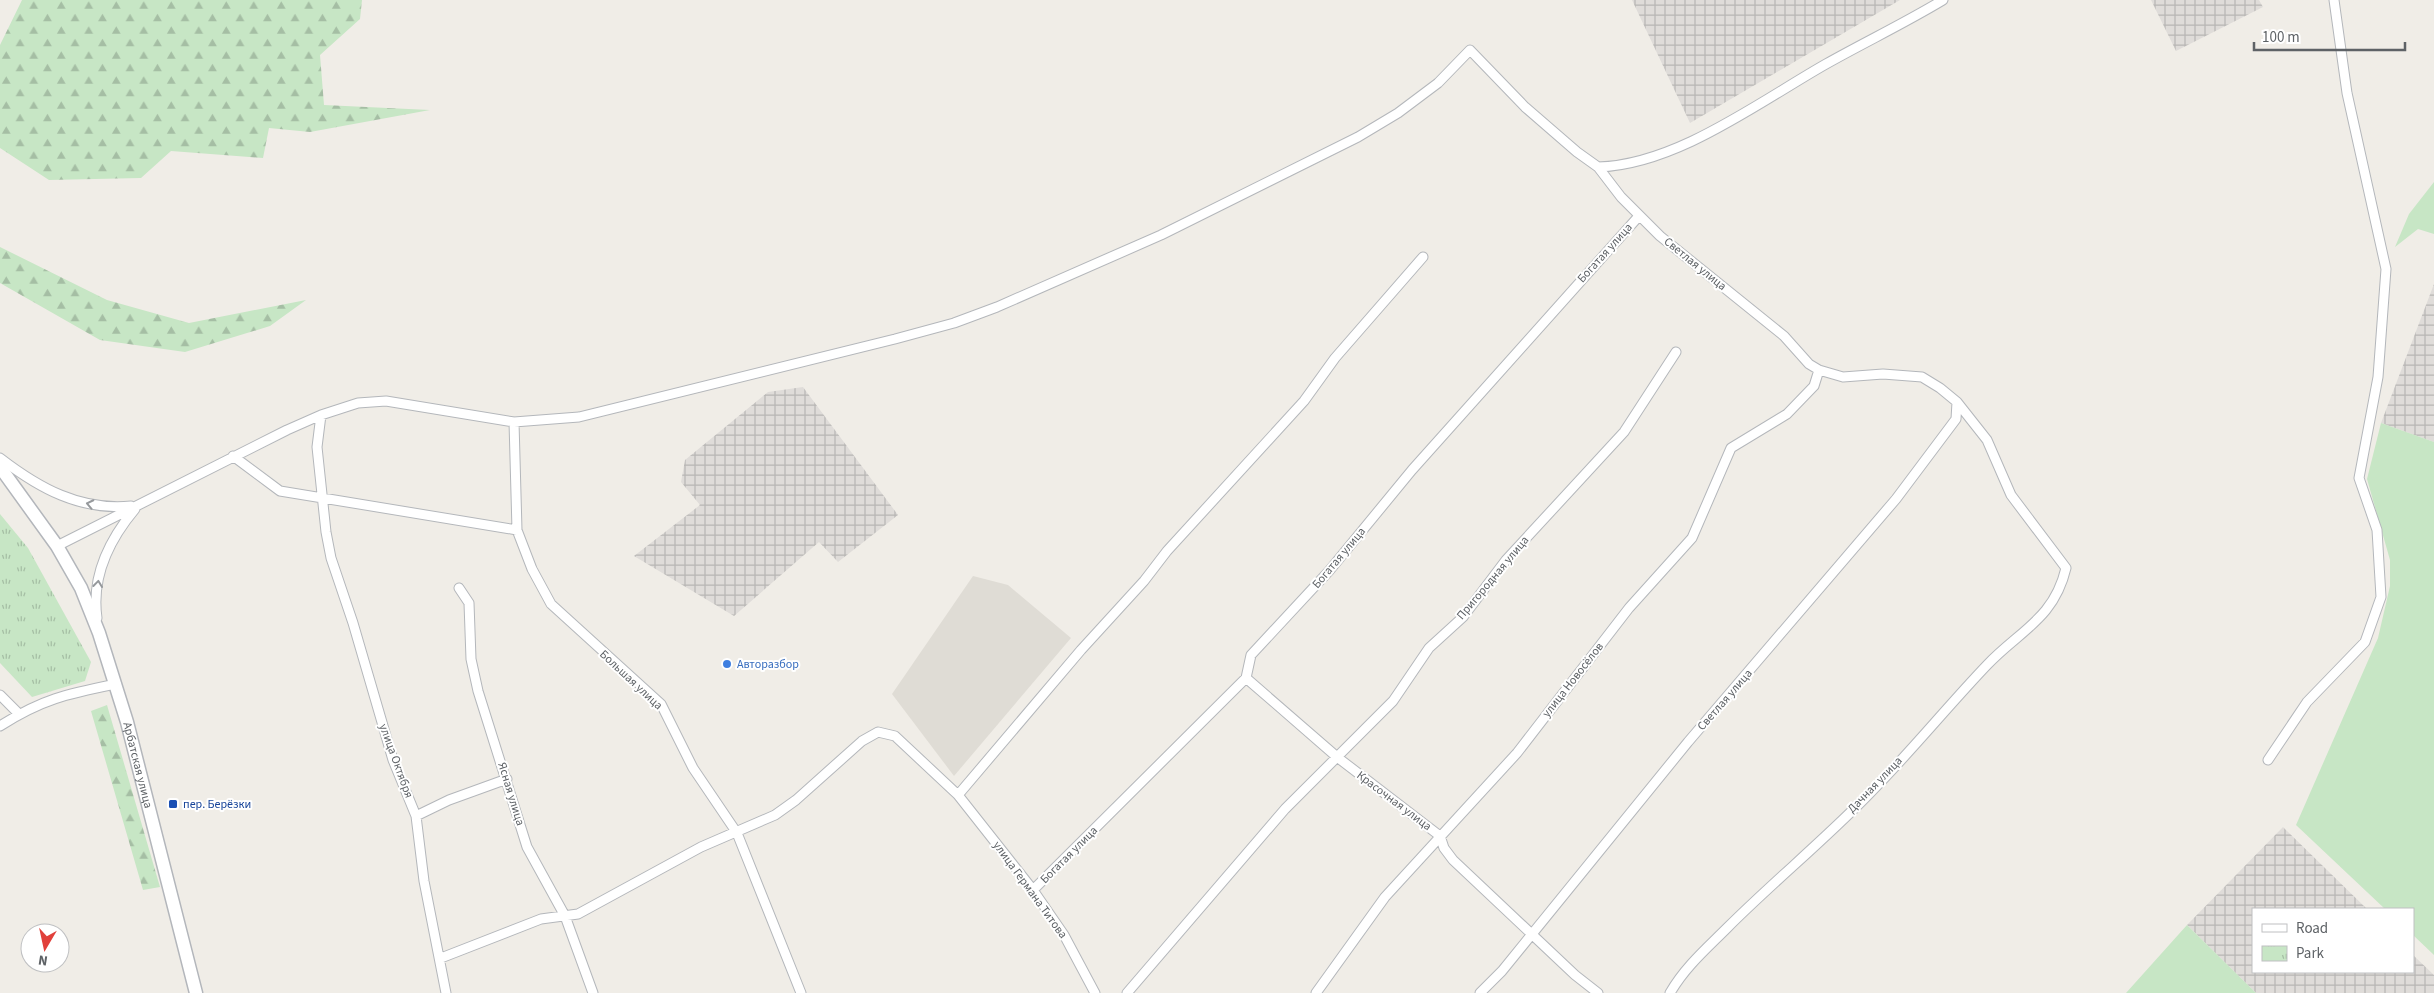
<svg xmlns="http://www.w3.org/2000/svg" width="2434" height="993" font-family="'Source Sans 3',sans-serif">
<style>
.industrial{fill:url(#industrial-grid)}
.education{fill:#dfdcd5}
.grass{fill:#c7e6c5}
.forest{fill:url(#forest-firs)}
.park{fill:url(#park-tufts)}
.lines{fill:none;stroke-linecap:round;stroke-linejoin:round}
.minor-casing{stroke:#b4b7bb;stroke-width:11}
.secondary-casing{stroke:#b3b6bb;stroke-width:15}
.minor{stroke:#fff;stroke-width:9}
.secondary{stroke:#fff;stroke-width:12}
.oneway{stroke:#96999c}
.shop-dot{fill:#3f7fe0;stroke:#fff;stroke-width:2}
.transit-dot{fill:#1a4fb4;stroke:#fff;stroke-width:2}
.labels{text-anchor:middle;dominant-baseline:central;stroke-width:4;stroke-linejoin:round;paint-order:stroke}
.street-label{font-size:12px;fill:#5e6266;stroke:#fff}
.shop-label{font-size:12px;fill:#366cbe;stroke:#fff;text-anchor:start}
.transit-label{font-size:12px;fill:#164399;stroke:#fff;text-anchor:start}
</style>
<defs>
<pattern id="industrial-grid" width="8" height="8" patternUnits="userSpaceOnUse" patternTransform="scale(1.25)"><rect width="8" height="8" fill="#dfdcd9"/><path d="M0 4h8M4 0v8" fill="none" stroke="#b8b6b4"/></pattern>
<pattern id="forest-firs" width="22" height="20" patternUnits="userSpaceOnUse" patternTransform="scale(1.25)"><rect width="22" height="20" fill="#c7e6c5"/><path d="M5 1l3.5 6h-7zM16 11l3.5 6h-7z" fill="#a5bea4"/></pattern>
<pattern id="park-tufts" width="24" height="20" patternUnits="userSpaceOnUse" patternTransform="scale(1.25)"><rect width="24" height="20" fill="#c7e6c5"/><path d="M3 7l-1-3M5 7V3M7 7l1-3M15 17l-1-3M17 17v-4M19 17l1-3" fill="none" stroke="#a5bea4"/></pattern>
</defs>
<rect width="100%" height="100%" fill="#f0ede7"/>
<path class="industrial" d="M 1632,0 L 1900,0 L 1690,123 Z
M 2151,0 L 2259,0 L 2263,7 L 2176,51 Z
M 2434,284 L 2434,442 L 2381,423 Z
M 803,387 L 898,515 L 838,562 L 819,542 L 734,616 L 634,556 L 700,505 L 681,482 L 685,460 L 768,392 Z
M 2283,827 L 2367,909 L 2253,909 L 2253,972 L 2413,972 L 2413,955 L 2434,975 L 2434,993 L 2256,993 L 2187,925 Z"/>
<path class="education" d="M 973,576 L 1008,585 L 1071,638 L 954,776 L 892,694 Z"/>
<path class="grass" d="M 2434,182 L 2434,234 L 2418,229 L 2395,247 L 2409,214 Z
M 2381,423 L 2434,442 L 2434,955 L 2413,935 L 2413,909 L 2385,909 L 2296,825 L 2378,638 L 2390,586 L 2390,560 L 2367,479 Z
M 2187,925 L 2256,993 L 2126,993 Z"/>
<path class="forest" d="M 22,0 L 362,0 L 360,19 L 320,55 L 324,105 L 430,110 L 310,132 L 269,128 L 263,158 L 171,151 L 141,178 L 49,180 L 0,148 L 0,45 Z
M 0,247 L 107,300 L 189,323 L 306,300 L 270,326 L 185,352 L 100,340 L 0,283 Z
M 107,705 L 160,887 L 143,890 L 91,711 Z"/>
<path class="park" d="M 0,514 L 28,548 L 91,662 L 85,681 L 32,697 L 0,663 Z"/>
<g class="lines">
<defs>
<path id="minor" d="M 1598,167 C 1676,165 1759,102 1826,64 C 1865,42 1905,23 1943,0
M 321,415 L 317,447 L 326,532 L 331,558 L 353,623 L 393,760 L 416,816 L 424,881 L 446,993
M 514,422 L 517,530 L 532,569 L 551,604 L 661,704 L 693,768 L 737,833 L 801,993
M 233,456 L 280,491 L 517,530
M 0,458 C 39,488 80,511 131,506
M 57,546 L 287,430 L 321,415 L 358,403 L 386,401 L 514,422 L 579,417 L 895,339 L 954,323 L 997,307 L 1161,235 L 1358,137 L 1398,113 L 1438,83 L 1470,50 L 1525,107 L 1577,152 L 1598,167 L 1621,197 L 1660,236 L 1784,336 L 1809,364 L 1819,370 L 1843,377 L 1883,374 L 1922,377 L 1940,388 L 1957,402 L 1987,440 L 2011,495 L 2066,568 C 2054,619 2019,631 1987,665 C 1946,708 1909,754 1867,796 C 1822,842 1772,883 1727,928 C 1706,949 1685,967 1670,993
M 459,588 L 469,603 L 471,659 L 478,691 L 527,847 L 565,916 L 593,993
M 97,618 C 91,576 109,540 135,509
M 1246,678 L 1337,757 L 1440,836 L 1444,848 L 1453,860 L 1575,975 L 1598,993
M 0,695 L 19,714
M 0,726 C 42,699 67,694 116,684
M 2268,760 L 2307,702 L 2365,642 L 2381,597 L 2377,530 L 2359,478 L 2378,377 L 2386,269 L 2347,93 L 2334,0
M 958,795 L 1081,650 L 1144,581 L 1167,551 L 1304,401 L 1335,358 L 1423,257
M 416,816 L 449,800 L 507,779
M 1033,890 L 1246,678 L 1251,655 L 1329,571 L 1412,470 L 1639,216
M 441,958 L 541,919 L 578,914 L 701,847 L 775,815 L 796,800 L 862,741 L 878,732 L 895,736 L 958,795 L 1033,890 L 1064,935 L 1095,993
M 1127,993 L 1285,809 L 1393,701 L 1429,648 L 1463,617 L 1506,560 L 1624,432 L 1676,352
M 1316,993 L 1385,897 L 1517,753 L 1629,608 L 1692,538 L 1731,448 L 1787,414 L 1814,386 L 1819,370
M 1480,993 L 1502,971 L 1688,742 L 1896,499 L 1956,419 L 1957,402"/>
<g id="secondary">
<path id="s1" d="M 0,467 L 57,546 L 81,588 L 99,633 L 127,722 L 196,993"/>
</g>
</defs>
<use href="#minor" class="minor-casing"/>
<use href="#secondary" class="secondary-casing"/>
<use href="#minor" class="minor"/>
<use href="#secondary" class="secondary"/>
</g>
<defs><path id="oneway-chevron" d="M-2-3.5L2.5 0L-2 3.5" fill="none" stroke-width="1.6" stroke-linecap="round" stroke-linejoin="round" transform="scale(1.25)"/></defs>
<g class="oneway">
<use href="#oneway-chevron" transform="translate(90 504) rotate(-168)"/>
<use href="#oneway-chevron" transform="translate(98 584) rotate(-83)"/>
</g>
<circle class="shop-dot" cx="727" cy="664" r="5"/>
<rect class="transit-dot" x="168" y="799" width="10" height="10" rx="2.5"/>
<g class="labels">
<g class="street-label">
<text transform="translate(1605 253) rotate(-48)">Богатая улица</text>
<text transform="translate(1695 264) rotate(39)">Светлая улица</text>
<text transform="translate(1339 558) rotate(-50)">Богатая улица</text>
<text transform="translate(1493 578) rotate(-50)">Пригородная улица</text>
<text transform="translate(631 680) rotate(43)">Большая улица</text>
<text transform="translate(1573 680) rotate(-52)">улица Новосёлов</text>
<text transform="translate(1725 700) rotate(-49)">Светлая улица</text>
<text transform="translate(396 761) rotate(70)">улица Октября</text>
<text stroke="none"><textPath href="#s1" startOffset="332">Арбатская улица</textPath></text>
<text transform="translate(1875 785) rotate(-46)">Дачная улица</text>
<text transform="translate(511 794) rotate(73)">Ясная улица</text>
<text transform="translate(1394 801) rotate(37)">Красочная улица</text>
<text transform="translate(1069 855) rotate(-45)">Богатая улица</text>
<text transform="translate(1030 890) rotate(54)">улица Германа Титова</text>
</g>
<g class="shop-label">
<text x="737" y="664">Авторазбор</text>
</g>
<g class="transit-label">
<text x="183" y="804">пер. Берёзки</text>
</g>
</g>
<rect x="2252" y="908" width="162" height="65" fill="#ffffff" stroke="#bfc0c2"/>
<rect x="2262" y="924" width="25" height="8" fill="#ffffff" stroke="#bfc0c2"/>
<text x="2296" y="933" font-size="15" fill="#5e6266">Road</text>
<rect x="2262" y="946" width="25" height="15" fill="url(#park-tufts)" stroke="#bfc0c2"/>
<text x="2296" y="958" font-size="15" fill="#5e6266">Park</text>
<g transform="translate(45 948) rotate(189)"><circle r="24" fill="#ffffff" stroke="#bfc0c2"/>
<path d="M0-4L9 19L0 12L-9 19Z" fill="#e1403b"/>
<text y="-8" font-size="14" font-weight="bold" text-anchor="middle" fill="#5e6266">N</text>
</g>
<path d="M2254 42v8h151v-8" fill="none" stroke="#5e6266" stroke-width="2.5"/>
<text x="2262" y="42" font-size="15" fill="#5e6266" stroke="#ffffff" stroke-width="4" paint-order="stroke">100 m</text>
</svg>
